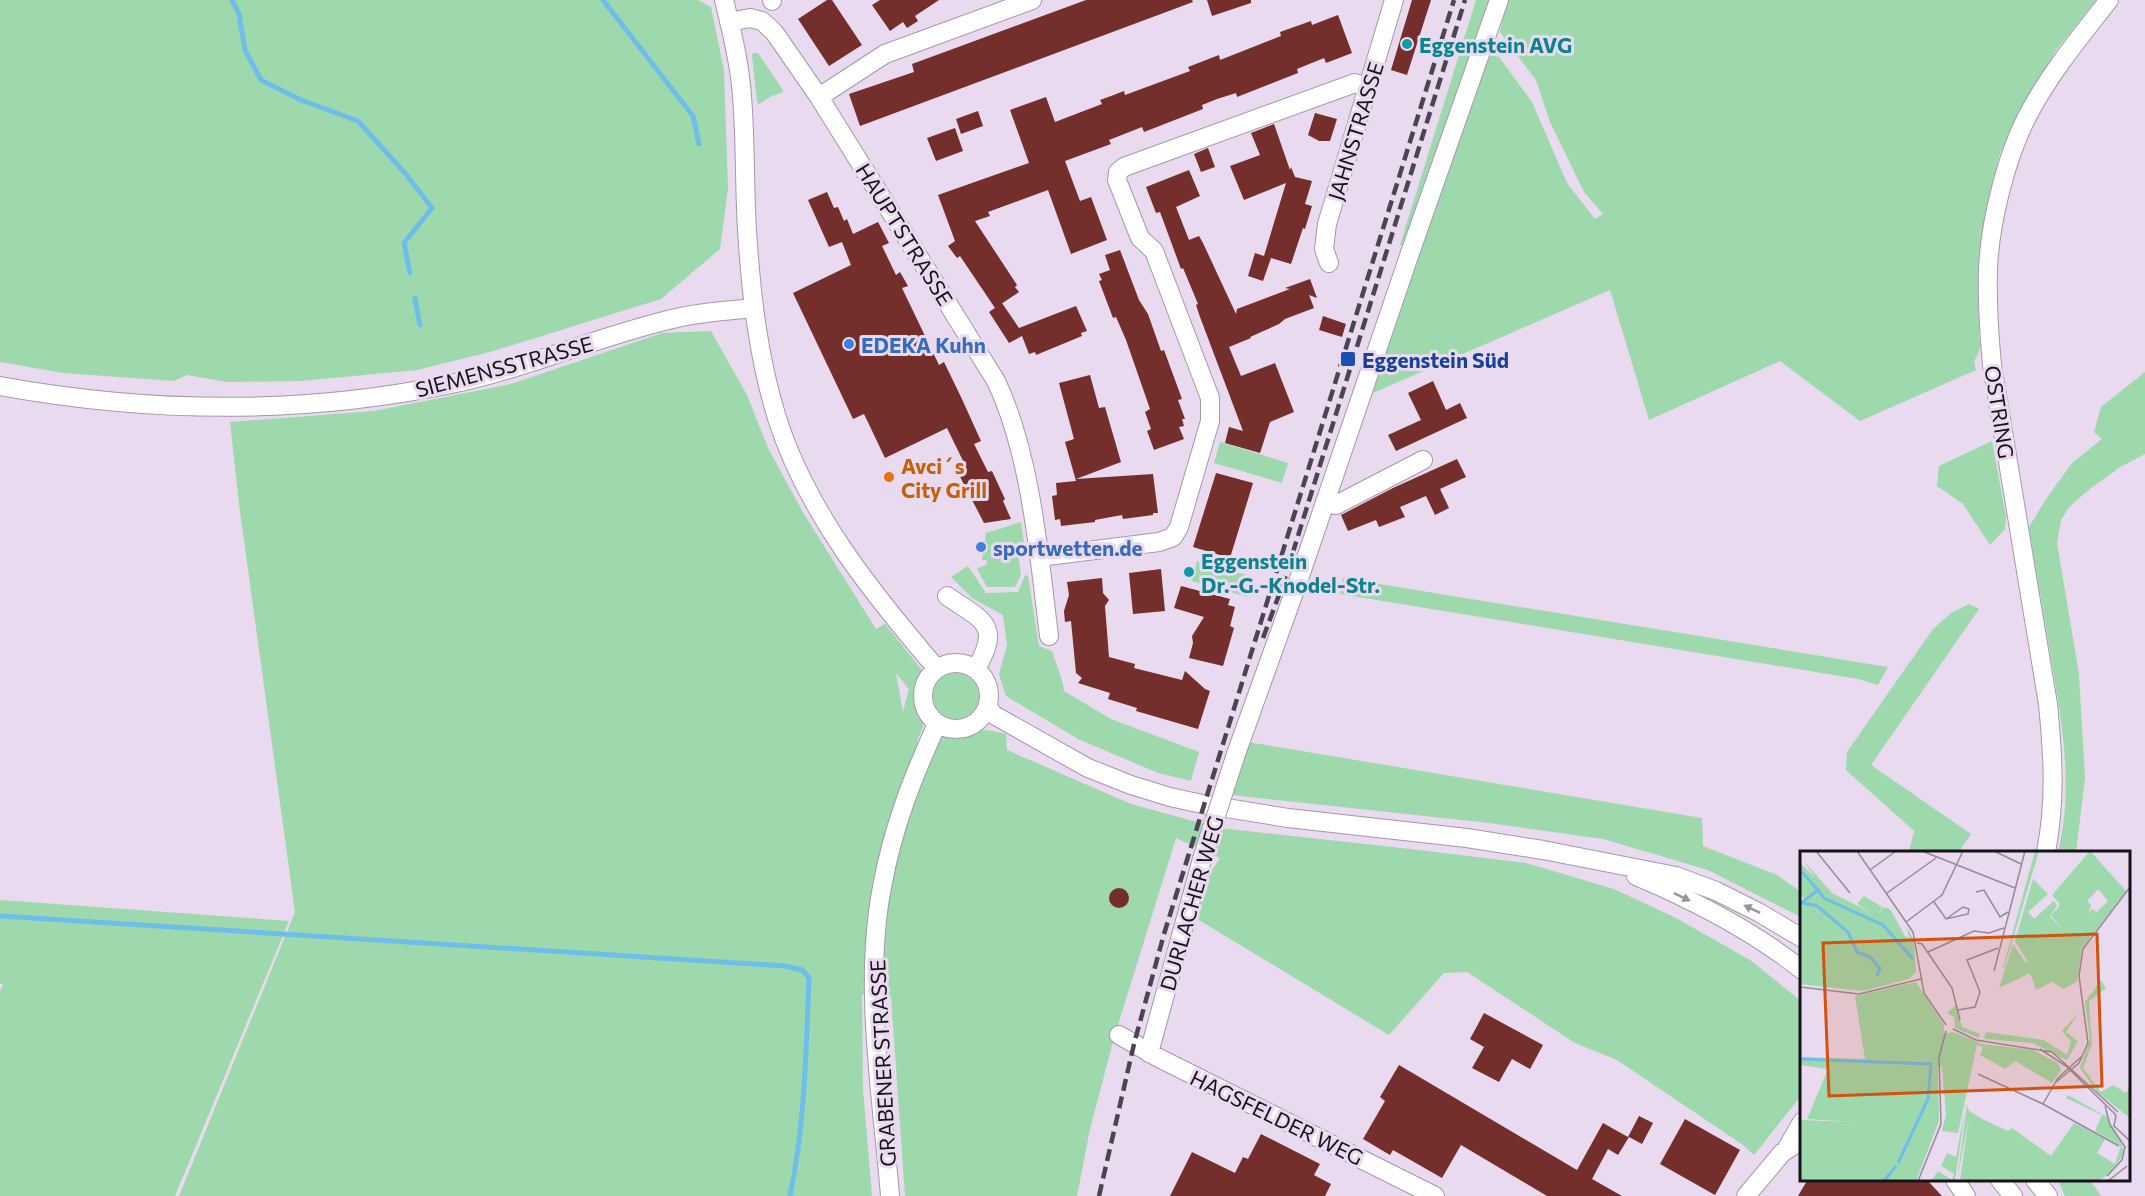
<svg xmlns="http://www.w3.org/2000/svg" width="2145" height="1196" font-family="Commissioner,sans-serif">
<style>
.green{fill:#9dd9ac;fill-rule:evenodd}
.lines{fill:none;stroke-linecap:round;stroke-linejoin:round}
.stream{stroke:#6fbeea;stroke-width:5}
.building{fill:#742e2c}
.minor-casing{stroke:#a598ab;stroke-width:20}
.minor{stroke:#fff;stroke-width:18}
.rail{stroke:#4c4450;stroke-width:4.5;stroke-dasharray:12 6;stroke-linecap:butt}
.minor-bridge-casing{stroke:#a598ab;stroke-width:20;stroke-linecap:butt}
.minor-bridge{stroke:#fff;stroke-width:18}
.oneway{fill:#979498}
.culture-dot{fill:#0f9aa8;stroke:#e9daef;stroke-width:2}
.shop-dot{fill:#3f7fe0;stroke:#e9daef;stroke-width:2}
.transit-dot{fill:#1a4fb4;stroke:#e9daef;stroke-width:2}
.food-dot{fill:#e8710a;stroke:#e9daef;stroke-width:2}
.labels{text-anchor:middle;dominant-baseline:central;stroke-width:6;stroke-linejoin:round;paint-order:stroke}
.culture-label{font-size:21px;font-weight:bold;fill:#0d838f;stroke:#e9daef;text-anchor:start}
.street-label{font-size:21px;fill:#17121a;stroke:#e9daef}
.shop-label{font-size:21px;font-weight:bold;fill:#366cbe;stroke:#e9daef;text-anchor:start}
.transit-label{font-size:21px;font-weight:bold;fill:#164399;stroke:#e9daef;text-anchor:start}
.food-label{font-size:21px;font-weight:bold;fill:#c56008;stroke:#e9daef;text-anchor:start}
.inset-river{fill:none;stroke:#6fbeea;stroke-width:3}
.inset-road{fill:none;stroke:#958a9a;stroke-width:1.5}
.view{fill:#d3520d;fill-opacity:0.15;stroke:#d3520d;stroke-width:3}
.inset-edge{fill:none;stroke:#17121a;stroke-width:3}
</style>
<rect width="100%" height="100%" fill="#e9daef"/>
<path class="green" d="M 0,0 L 698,0 L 711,7 L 724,71 L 728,188 L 720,249 L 661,299 L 490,352 L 417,370 L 301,381 L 227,382 L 187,375 L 174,381 L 63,373 L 0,362 Z
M 1476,0 L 1494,0 L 1408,247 L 1400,245 Z
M 1506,0 L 2096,0 L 2057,49 L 2023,104 L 2000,153 L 1986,210 L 1980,254 L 1978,308 L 1980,348 L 1974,362 L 1976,370 L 1860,421 L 1780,361 L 1649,420 L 1610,290 L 1366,396 L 1486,54 L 1499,57 L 1532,102 L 1567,183 L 1595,219 L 1603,214 L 1584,192 L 1550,122 L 1536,80 L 1500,32 Z
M 753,53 L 758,53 L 783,90 L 783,92 L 770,97 L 759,104 L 757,102 L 752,55 Z
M 711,331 L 747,395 L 768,448 L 804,514 L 876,629 L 885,624 L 922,670 L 923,727 L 917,741 L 933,749 C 936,745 939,739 942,737 C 960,726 988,729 1006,734 L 1007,750 L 1131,804 L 1219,828 L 1402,848 L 1526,863 L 1614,889 L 1676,918 L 1750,960 L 1801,1001 L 1801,1096 L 1754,1155 L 1743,1145 L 1617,1060 L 1575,1043 L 1467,972 L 1444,973 L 1389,1035 L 1194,917 L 1211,872 L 1220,858 L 1176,838 L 1114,1038 L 1090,1129 L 1077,1196 L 905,1196 L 891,997 L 862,994 L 863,1089 L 872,1196 L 179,1196 L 295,912 L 239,504 L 230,422 L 374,411 L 511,384 L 662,333 ZM 896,673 L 909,689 L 903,712 Z
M 2145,372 L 2145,454 L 2120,467 L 2091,488 L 2069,507 L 2061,520 L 2057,543 L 2079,674 L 2085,778 L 2076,852 L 2058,852 C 2074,788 2062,722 2051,658 C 2044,614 2036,571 2029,527 L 2046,499 L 2072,463 L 2102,439 L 2094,432 L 2101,407 Z
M 1992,441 L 2006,517 L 2005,529 L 1990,545 L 1963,504 L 1937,486 L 1939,466 Z
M 1220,442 L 1288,463 L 1282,483 L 1214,463 Z
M 1021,522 L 1024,543 L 1017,545 L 1021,575 L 1015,587 L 987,587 L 977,569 L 987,564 L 987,560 L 982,560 L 986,533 Z
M 1197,561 L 1254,577 L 1248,597 L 1192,581 Z
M 968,566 L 986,593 L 1018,592 L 1025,575 L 1028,576 L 1039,646 L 1052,651 C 1055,661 1064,682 1064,691 L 1111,719 L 1199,752 L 1191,781 L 1158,773 L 1078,739 L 1006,696 L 999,674 L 1007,645 L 1003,615 L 972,598 L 951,577 Z
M 1343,578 L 1888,667 L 1878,685 L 1858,679 L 1340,594 Z
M 1969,604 L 1979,609 L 1871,765 L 1971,834 L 1959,852 L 1909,852 L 1914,831 L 1846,770 L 1847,752 L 1933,629 L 1951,613 Z
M933 696a23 23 0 1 1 46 0a23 23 0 1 1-46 0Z
M 1248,742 L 1702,818 L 1703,846 L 1777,875 L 1801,892 L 1801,917 L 1708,870 L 1603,839 L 1489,823 L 1231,795 Z
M 0,900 L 289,921 L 175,1196 L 0,1196 L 0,991 L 3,985 L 0,983 Z
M 2058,1180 L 2090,1180 L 2101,1196 L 2065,1196 Z"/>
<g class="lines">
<path class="stream" d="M 232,0 L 239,14 L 245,50 L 261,80 L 301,100 L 358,121 L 405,173 L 432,208 L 404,243 L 410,273
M 603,0 L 693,116 L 699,144
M 415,298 L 420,325
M 0,916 L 785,966 L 802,970 L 809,978 C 806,1051 805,1124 790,1196"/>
</g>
<path class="building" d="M 827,0 L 832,0 L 862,45 L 829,66 L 798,19 Z
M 880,0 L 939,0 L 915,16 L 918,21 L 907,28 L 903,22 L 890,31 L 872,5 Z
M 1086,0 L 1192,0 L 1193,2 L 860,126 L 849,94 L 914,72 L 912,64 Z
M 1207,0 L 1251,0 L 1251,3 L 1212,16 Z
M 1412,0 L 1431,0 L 1407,75 L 1391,70 Z
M 1338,15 L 1352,53 L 1326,63 L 1324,58 L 1297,69 L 1298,73 L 1237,97 L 1236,93 L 1217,99 L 1202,105 L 1203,109 L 1144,132 L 1142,127 L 1109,140 L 1111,144 L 1065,161 L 1080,201 L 1091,197 L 1107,240 L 1071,254 L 1048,190 L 988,212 L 990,216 L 975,221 L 1017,285 L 1015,287 L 1019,292 L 995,308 L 960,256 L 957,258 L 948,246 L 955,241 L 938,195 L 1029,163 L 1010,110 L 1046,97 L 1055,122 L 1102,104 L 1100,100 L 1111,96 L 1124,91 L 1125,95 L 1190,71 L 1188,67 L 1219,55 L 1220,60 L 1281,36 L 1280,32 L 1311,21 L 1312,25 Z
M 978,111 L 983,126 L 961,134 L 956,119 Z
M 1315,113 L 1337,119 L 1330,141 L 1319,141 L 1308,135 Z
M 1274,124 L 1290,170 L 1291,167 L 1295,177 L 1312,181 L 1305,204 L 1312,206 L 1305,229 L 1303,228 L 1291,264 L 1271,258 L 1263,281 L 1248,276 L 1255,253 L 1264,256 L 1286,183 L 1244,200 L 1230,166 L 1260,155 L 1251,133 Z
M 955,128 L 963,151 L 936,161 L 927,138 Z
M 1208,148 L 1215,167 L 1201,172 L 1194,154 Z
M 1189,170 L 1200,196 L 1176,207 L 1189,240 L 1199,236 L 1203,243 L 1236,314 L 1237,309 L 1290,289 L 1285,288 L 1310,279 L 1317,298 L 1309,295 L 1314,308 L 1285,319 L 1279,324 L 1250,337 L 1251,338 L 1229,347 L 1241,376 L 1275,363 L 1294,412 L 1270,422 L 1260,453 L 1225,443 L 1229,427 L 1243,431 L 1200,317 L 1196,305 L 1198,304 L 1183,268 L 1181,269 L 1160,212 L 1156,213 L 1146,187 Z
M 827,192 L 834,208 L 838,207 L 844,221 L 847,219 L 853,234 L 878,222 L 889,243 L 882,246 L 896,275 L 900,272 L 908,286 L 902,288 L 939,365 L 944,362 L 961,397 L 981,441 L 974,444 L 988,472 L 992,471 L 1005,499 L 1003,501 L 1011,519 L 984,523 L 956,469 L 965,465 L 947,428 L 885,458 L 864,414 L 853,419 L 793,293 L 851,265 L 842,242 L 829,247 L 808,200 Z
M 1120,250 L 1139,300 L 1148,314 L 1161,351 L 1164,350 L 1182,399 L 1178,400 L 1185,419 L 1182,419 L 1184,426 L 1179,427 L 1184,439 L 1154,450 L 1147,431 L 1151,429 L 1145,412 L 1150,409 L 1126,340 L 1116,317 L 1113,318 L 1099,281 L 1102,280 L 1099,274 L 1110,270 L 1105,255 Z
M 1002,303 L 1019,328 L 1076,306 L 1087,331 L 1081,333 L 1082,336 L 1036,355 L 1035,352 L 1029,354 L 1022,336 L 1009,343 L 989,312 Z
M 1323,316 L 1346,324 L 1342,337 L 1319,330 Z
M 1090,375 L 1099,408 L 1105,407 L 1121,462 L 1076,479 L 1153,474 L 1158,513 L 1153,513 L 1153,515 L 1123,519 L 1122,515 L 1095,520 L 1095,522 L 1061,526 L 1060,519 L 1055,520 L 1052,496 L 1057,495 L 1056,483 L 1076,481 L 1065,442 L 1074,439 L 1059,383 Z
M 1433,381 L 1446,410 L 1460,403 L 1467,418 L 1396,451 L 1388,435 L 1421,420 L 1408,393 Z
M 1457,459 L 1466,477 L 1440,489 L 1449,508 L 1435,515 L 1426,496 L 1400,507 L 1405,517 L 1379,527 L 1376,520 L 1348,531 L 1341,515 L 1393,488 Z
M 1216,473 L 1253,483 L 1230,558 L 1193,547 Z
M 1161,569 L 1165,611 L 1133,614 L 1129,573 Z
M 1102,578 L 1103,593 L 1109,600 L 1105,606 L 1109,657 L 1135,664 L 1134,668 L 1182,680 L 1185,671 L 1205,689 L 1210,691 L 1198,729 L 1136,711 L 1137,708 L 1108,699 L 1110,693 L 1078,683 L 1082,678 L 1076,673 L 1071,621 L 1065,622 L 1064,611 L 1069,595 L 1067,582 Z
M 1181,586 L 1230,599 L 1228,605 L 1235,607 L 1230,626 L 1234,628 L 1223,666 L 1189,658 L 1193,643 L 1192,636 L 1204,617 L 1174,608 Z
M1109 898a10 10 0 1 1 20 0a10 10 0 1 1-20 0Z
M 1484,1013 L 1543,1045 L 1530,1069 L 1512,1059 L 1499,1082 L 1472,1068 L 1484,1047 L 1470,1039 Z
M 1399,1065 L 1577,1170 L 1603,1123 L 1628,1137 L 1639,1116 L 1653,1123 L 1642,1144 L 1629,1137 L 1618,1155 L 1608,1149 L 1592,1179 L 1622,1196 L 1547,1196 L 1461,1145 L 1442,1178 L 1393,1150 L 1390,1155 L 1363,1139 L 1385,1101 L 1380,1097 Z
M 1685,1119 L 1740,1150 L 1715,1195 L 1660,1164 Z
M 1261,1134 L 1320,1164 L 1314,1175 L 1331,1184 L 1325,1196 L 1170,1196 L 1192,1152 L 1235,1173 L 1243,1157 L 1248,1159 Z
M 1808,1179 L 1926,1179 L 1942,1196 L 1798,1196 Z"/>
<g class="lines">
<defs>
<path id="minor" d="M 724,0 C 731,28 738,56 741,85 C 746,133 744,181 747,230 C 751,293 758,357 777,418 C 807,513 873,594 937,669
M 772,0 L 772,1
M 729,22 L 750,18 L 762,21 L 774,32 L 819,97 L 996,381 C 1031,455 1039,555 1049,636
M 819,97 L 885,54 L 1032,0
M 1329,263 L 1324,249 L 1327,224 L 1394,0
M 0,386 C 150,413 302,415 451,384 C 524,369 592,339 664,321 C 693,313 724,311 754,308
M 1325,502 L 1336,505 L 1423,460
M 1039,557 L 1159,542 L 1173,537 L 1179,527 L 1210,421 L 1210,398 L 1154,251 L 1140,238 L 1117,180 L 1118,172 L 1124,167 L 1355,83 L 1368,87
M 947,596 C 983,621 1002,624 976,669
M923 696a33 33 0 1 1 66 0a33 33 0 1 1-66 0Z
M 988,708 L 994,715 L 1088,768 L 1131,785 L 1170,797 L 1202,804 L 1288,818 L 1467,838 L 1543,850 L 1676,876 L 1716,891 L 1758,912 L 1802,938
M 1236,754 L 1300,576 L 1410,253 L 1499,0
M 2046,852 C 2056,801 2053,756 2048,704 L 1992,365 C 1989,333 1987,301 1988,269 C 1990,222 2006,157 2028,115 C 2050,73 2080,37 2109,0
M 1636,876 C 1693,900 1753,931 1802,970
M 1119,1035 L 1159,1058 L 1435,1196
M 1149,1053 L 1202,859
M 1787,1148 L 1802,1122
M 1955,1180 L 1966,1196
M 2000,1180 L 2013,1196
M 2035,1180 L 2048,1196
M 890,1196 C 882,1097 863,985 882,887 C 893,827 912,779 937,724
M 1746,1196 L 1782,1153 L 1802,1140"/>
</defs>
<use href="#minor" class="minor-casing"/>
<use href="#minor" class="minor"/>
<path class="rail" d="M 1263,638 L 1283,584 L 1465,0
M 1099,1196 L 1134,1044 L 1164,934 L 1454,0"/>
<defs>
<path id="minor-bridge" d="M 1202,859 L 1236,754"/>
</defs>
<use href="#minor-bridge" class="minor-bridge-casing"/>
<use href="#minor-bridge" class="minor-bridge"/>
</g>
<defs><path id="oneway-solid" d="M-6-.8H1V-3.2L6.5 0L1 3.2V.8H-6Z" transform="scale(1.5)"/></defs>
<g class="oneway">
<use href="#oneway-solid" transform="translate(1682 897) rotate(26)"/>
<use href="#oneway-solid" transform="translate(1752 909) rotate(-154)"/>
</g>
<g class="culture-dot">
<circle cx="1407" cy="44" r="6"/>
<circle cx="1189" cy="572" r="6"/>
</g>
<g class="shop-dot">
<circle cx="849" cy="344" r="6"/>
<circle cx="981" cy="547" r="6"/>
</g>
<rect class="transit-dot" x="1340" y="351" width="16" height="16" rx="3"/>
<circle class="food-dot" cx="889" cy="477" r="6"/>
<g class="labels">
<g class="culture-label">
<text x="1419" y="44">Eggenstein AVG</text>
<text x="1201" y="560">Eggenstein<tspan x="1201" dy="24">Dr.-G.-Knodel-Str.</tspan></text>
</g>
<g class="street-label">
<text transform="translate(1355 131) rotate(-73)">JAHNSTRASSE</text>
<text transform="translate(905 234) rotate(58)">HAUPTSTRASSE</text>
<text transform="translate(504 366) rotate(-15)">SIEMENSSTRASSE</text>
<text transform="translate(2000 412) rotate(81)">OSTRING</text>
<text transform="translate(1191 903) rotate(-74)">DURLACHER WEG</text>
<text transform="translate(882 1063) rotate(-93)">GRABENER STRASSE</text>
<text transform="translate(1277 1117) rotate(26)">HAGSFELDER WEG</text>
</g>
<g class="shop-label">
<text x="861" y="344">EDEKA Kuhn</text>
<text x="993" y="547">sportwetten.de</text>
</g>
<g class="transit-label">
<text x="1362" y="359">Eggenstein Süd</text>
</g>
<g class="food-label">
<text x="901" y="465">Avci´s<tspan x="901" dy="24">City Grill</tspan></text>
</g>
</g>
<g transform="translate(1800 851)">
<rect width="330" height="330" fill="#e9daef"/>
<path d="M 235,0 L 239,0 L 204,118 L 203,117 ZM 290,0 L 326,40 L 282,97 L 277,131 L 263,138 L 252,131 L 236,139 L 230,122 L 199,137 L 213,93 L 224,109 L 229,113 L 215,90 L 233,28 L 248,43 L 228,61 L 234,68 L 254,50 L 257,55 L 250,65 L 263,79 L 251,64 L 259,56 L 259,52 L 252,44 ZM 298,38 L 308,50 L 297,61 L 292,58 L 289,62 L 291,54 L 287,50 ZM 2,8 L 32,42 L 72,62 L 57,53 L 64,45 L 82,56 L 78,64 L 83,56 L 90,58 L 105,85 L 109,87 L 107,76 L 114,90 L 116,121 L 109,128 L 63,140 L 0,133 L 0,51 L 4,48 L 0,43 L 0,12 L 15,26 ZM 301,129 L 306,137 L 289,150 L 292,193 L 283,217 L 301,241 L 313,234 L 326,242 L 330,237 L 330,267 L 297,241 L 280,217 L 290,188 L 285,151 ZM 116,131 L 144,174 L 144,183 L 153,181 L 183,193 L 233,199 L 258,212 L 261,219 L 252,232 L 215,210 L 205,218 L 180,204 L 183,196 L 177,194 L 158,282 L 142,280 L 146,264 L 142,216 L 138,216 L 139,270 L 116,330 L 0,330 L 0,269 L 53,271 L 7,268 L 28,218 L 0,214 L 0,206 L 65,208 L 55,145 ZM 156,154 L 162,176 L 180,183 L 179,187 L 155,177 L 154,166 L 147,162 ZM 279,161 L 266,181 L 278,190 L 267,209 L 232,192 L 184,188 L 186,181 L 244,189 L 267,204 L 271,190 L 262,180 ZM 268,244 L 307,266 L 320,288 L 324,302 L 313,319 L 299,330 L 160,330 L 169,265 L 157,330 L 167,254 L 169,260 L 184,269 L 208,280 L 212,277 L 251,305 L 274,272 L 305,288 L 297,302 L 315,313 L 321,295 L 295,280 L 302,264 L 266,247 ZM 166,253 L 155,330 L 131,330 L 138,320 L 152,329 L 154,323 L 141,315 L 147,302 L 156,306 Z" fill="#9dd9ac" fill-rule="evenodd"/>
<path class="inset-river" d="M 0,19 L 18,39 L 0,53M 18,39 L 24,47 L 83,74 L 113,108M 3,52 L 17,55 L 48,81 L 57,101 L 70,106 L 80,117 L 77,125M 0,208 L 131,213 L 128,248 L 98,312M 84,330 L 96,315"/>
<path class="inset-road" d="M 16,0 L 50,42M 57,0 L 113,81 L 124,142 L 146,174M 122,0 L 215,37M 194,0 L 221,13M 70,19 L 96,0M 176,41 L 184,39 L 200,66 L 208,61M 87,42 L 136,7M 134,51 L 146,68 L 168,63 L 169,58 L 163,56 L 146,68M 106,71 L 142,44 L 163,0M 117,92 L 122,93 L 152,137 L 160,169M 128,101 L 174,80 L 189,82 L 204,77M 194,120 L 225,0M 0,136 L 59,143 L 121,128M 158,159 L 175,156 L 180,141 L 167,109 L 198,97M 153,178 L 176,189 L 252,201 L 318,261M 240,198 L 266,215 L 316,264M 178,223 L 243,253 L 319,295M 256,231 L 279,212 L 288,192 L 279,125 L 283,98 L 330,36M 243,253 L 258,227 L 281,206M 305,255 L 310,274 L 325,296 L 322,309 L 307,325M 316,264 L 314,275 L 330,290M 118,330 L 141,273 L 139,206 L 146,180M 308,330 L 327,315"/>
<path class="view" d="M 297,83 L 302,235 L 29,245 L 23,92 Z"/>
<rect width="330" height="330" class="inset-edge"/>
</g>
</svg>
